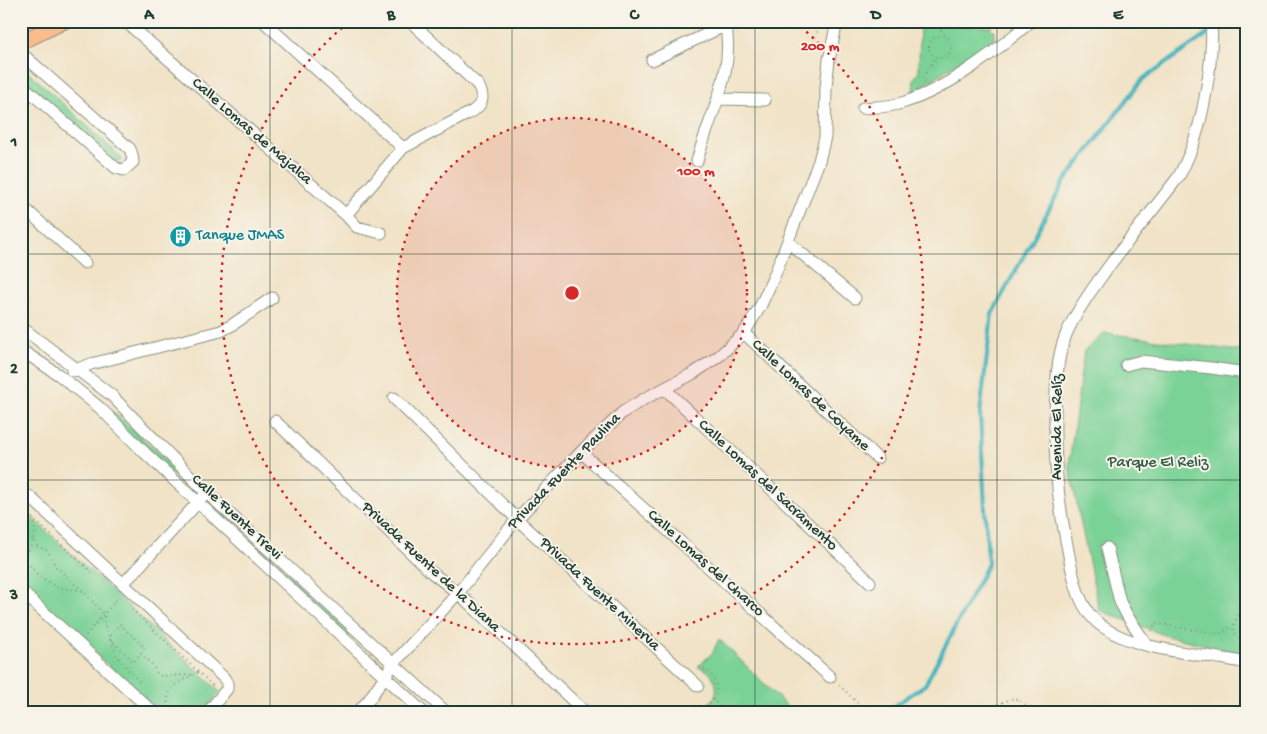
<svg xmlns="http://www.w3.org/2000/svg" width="1267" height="734" font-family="'Gochi Hand',sans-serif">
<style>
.green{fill:#7ad296;stroke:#4c8865}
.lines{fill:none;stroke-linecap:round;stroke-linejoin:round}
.stream{stroke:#45b5bd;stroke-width:4}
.minor-casing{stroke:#88907e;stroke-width:13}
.major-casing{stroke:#88907e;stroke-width:17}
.path{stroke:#88907e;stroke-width:2;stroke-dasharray:1 4;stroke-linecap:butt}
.minor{stroke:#fff;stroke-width:11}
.major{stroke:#fbbb8c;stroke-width:15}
.grid{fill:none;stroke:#1f3d34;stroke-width:1;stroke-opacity:0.55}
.ring{fill:none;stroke:#d62828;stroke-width:2.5;stroke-dasharray:2.5 5}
.labels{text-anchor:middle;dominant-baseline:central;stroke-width:4;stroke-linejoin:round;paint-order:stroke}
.street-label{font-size:16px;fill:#1f3d34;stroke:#f7f3e8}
.culture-label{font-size:16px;fill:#0d838f;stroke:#f7f3e8;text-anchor:start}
.park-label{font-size:16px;fill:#315b48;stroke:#f7f3e8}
.centre{fill:#d62828;stroke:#f7f3e8;stroke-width:2.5}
.ring-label{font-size:15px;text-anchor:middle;font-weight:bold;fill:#d62828;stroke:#f7f3e8;stroke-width:4;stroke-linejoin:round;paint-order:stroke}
.neatline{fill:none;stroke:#1f3d34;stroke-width:2}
.grid-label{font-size:16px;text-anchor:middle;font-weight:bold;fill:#1f3d34}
</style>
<rect width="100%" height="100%" fill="#f7f3e8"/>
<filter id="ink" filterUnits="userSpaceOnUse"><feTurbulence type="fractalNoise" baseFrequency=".02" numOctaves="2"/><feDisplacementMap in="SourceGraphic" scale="10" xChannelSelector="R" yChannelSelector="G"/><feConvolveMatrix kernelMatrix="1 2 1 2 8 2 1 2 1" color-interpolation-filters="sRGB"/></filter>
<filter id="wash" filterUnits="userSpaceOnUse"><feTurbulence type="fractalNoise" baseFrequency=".0096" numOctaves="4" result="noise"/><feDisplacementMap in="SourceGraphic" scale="20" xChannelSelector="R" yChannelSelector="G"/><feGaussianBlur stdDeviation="1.12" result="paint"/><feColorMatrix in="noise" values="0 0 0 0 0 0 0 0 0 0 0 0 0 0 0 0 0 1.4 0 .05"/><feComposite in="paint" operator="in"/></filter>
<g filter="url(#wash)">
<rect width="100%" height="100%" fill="#f1e3c7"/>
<path class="green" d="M 920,24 L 990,27 L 994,32 L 994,39 L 913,92 L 914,79 L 919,71 Z
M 21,65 L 120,156 L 122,161 L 119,162 L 116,161 L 21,77 Z
M 1105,333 L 1246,352 L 1246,654 L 1167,636 L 1099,610 L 1069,466 L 1084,351 Z
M 78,382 L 83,385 L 192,483 L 194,488 L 193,493 L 74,384 Z
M 21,508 L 107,586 L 220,692 L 202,713 L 161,713 L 21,586 Z
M 231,526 L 235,526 L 348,630 L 350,636 L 345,638 Z
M 719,639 L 791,710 L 787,713 L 684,713 L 690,706 C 695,706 702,707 706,705 C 725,696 715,669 698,667 L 713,652 Z"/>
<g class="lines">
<path class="stream" d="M 1214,29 L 1225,21
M 884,713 L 925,685 L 988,564 L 980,414 L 992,314 L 1064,182 L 1143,79 L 1209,33"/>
</g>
</g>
<g filter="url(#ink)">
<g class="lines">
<defs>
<path id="minor" d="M 125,21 L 346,215 L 357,227 L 381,233
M 263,21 L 403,148
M 1211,21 C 1213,38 1211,55 1209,72 C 1204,109 1197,143 1179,176 C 1152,212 1122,247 1096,284 C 1084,301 1071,320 1064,340 C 1058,357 1057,375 1056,392 C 1053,440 1056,488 1065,535 C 1072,567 1074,607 1103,627 C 1139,652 1203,653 1246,663
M 21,53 L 130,149 L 132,155 L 133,162 L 124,170 L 116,168 L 21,84
M 652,60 L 726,25
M 719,99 L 765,100
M 863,108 C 877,107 892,107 905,102 C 947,89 998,50 1031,21
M 697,161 C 710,112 736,73 725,21
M 21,205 L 85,263
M 346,215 L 403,148 L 473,111 C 484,103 484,96 478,85 L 410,21
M 788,242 L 855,298
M 21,327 L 111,395 L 207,493 L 447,713
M 744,333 L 877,458
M 21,350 L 59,375 L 100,408 L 145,453 L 424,713
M 1126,365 L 1141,361 L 1211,368 L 1246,373
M 72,371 L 91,364 L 221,331 L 232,325 L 272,298
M 665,389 L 870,582
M 394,398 L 517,519 L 698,686
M 275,421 L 431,572 L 458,593 L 586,713
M 581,452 L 830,677
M 21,496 L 29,496 L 45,511 L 224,678 L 227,683 L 227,689 L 207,713
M 1107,548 L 1120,602 L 1128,617 L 1147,645
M 124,583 L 203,497
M 21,591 L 154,713
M 357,713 L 368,701 L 394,663 L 458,593 L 517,519 L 581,452 L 623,412 L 644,399 L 694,373 L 719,356 L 744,333 L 760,307 L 775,274 L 819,161 L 825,137 L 826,87 L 829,60 L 837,21"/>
<path id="major" d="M 21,42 L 64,21"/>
</defs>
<use href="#minor" class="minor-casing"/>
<use href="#major" class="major-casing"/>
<path class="path" d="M 920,24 L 936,24
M929 47a11 11 0 1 1 22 0a11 11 0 1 1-22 0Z
M 948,38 L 936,24 L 990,27 L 994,32 L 994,36
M 814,42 L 820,21
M 925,82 L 923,78 L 935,58
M 21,508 L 94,574
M 33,539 L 35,534 L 34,519
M 21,557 L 30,549 L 33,539 L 37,546 L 48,551 L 56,567 L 83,591
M 21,561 L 30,565 L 39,576 L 57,587 L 83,591 L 104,614 L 104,624 L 117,656 L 140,683
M 1246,608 C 1235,618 1224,633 1246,640
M 132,609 L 214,687
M 1152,631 L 1155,623 L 1217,634 L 1223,632 L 1233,625
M 86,635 L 119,597
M 141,653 L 145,648 L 120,624 L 109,638 L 134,662 L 141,653 C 148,662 152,661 157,674 L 162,676 L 192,675
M 839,685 L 868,713
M 712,699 L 726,713
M 690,706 C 695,706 702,707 706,705 C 725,696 715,669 698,667
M 168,713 C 165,685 177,684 198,672
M 974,713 L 1014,698 L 1039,713"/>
<use href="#minor" class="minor"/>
<use href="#major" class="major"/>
</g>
</g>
<path class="grid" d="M 270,21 L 270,713M 512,21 L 512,713M 755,21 L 755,713M 997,21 L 997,713M 21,254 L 1246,254M 21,480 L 1246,480"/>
<circle cx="572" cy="293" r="175" fill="#d62828" fill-opacity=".12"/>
<g class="ring">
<circle cx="572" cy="293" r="175"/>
<path d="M795 22A351 351 0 1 1 349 22"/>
</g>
<defs>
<symbol id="building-disc" viewBox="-11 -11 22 22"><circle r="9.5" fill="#0f9aa8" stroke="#f7f3e8"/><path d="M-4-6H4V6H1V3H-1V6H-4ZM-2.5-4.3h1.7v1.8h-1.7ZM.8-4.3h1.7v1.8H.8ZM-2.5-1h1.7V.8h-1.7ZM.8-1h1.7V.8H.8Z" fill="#fff"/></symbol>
</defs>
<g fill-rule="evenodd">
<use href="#building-disc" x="168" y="224" width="25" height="25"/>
</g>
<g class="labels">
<g class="street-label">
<text transform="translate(251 132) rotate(41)">Calle Lomas de Majalca</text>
<text transform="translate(810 396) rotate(43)">Calle Lomas de Coyame</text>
<text transform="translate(1058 427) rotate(-90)">Avenida El Relíz</text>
<text transform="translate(565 472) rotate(-46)">Privada Fuente Paulina</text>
<text transform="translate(767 486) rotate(43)">Calle Lomas del Sacramento</text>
<text transform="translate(236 518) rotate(43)">Calle Fuente Trevi</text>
<text transform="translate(705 564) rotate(42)">Calle Lomas del Charco</text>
<text transform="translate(430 568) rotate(43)">Privada Fuente de la Diana</text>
<text transform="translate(599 595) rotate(43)">Privada Fuente Minerva</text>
</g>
<g class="culture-label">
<text x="196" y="236">Tanque JMAS</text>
</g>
<g class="park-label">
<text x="1158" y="463">Parque El Reliz</text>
</g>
</g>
<circle cx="572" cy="293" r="8" class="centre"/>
<g class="ring-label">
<text x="820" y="50">200 m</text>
<text x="696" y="175">100 m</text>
</g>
<rect width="1267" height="734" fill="none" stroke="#f7f3e8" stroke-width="55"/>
<rect x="28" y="28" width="1212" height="678" class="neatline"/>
<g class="grid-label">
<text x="149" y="19">A</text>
<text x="391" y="19">B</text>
<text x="634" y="19">C</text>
<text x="876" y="19">D</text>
<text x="1118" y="19">E</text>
<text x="14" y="146">1</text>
<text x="14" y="373">2</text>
<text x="14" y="599">3</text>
</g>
</svg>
